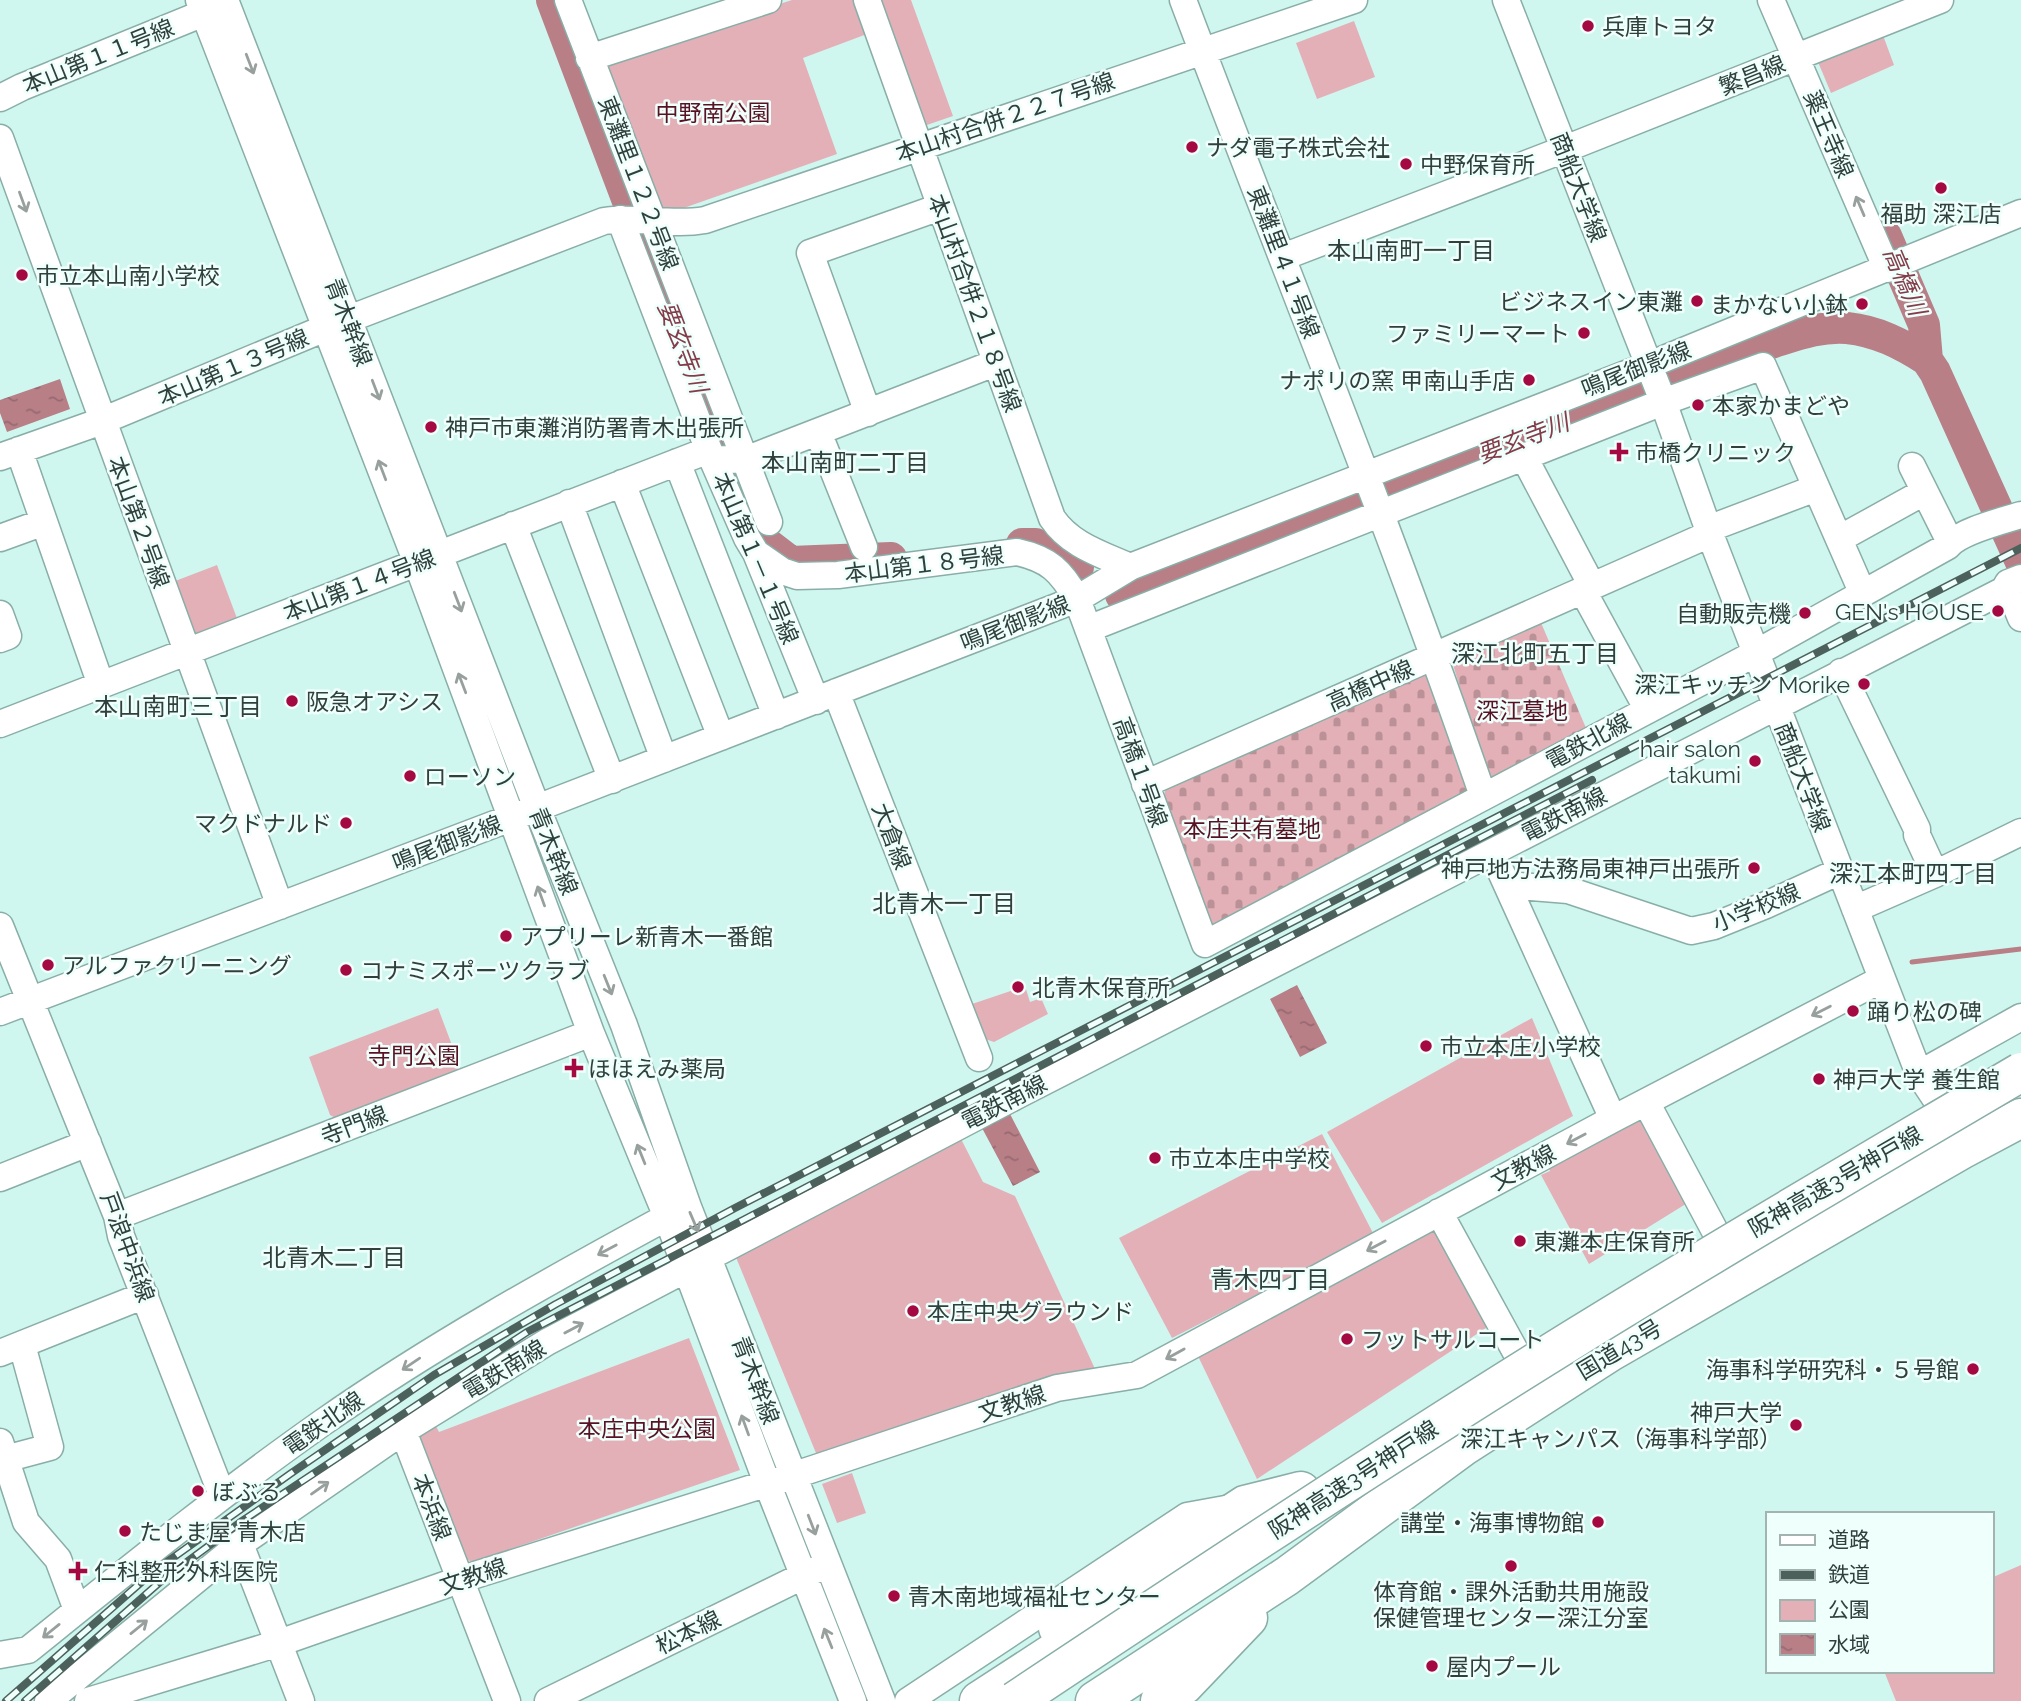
<svg xmlns="http://www.w3.org/2000/svg" width="2021" height="1701" font-family="Raleway,'Noto Sans JP',sans-serif">
<style>
.cemetery{fill:url(#cemetery-stones)}
.green{fill:#e4b0b7}
.water{fill:url(#water-ripples)}
.lines{fill:none;stroke-linecap:round;stroke-linejoin:round}
.stream{stroke:#b87f87;stroke-width:5}
.river{stroke:#b87f87;stroke-width:32}
.minor-casing{stroke:#89aea7;stroke-width:29}
.highway-casing{stroke:#89aea7;stroke-width:41}
.minor{stroke:#fff;stroke-width:26}
.highway{stroke:#fff;stroke-width:38}
.rail-casing{stroke:#4c605c;stroke-width:8}
.rail{stroke:#effffb;stroke-width:5;stroke-dasharray:16;stroke-linecap:butt}
.highway-bridge-casing{stroke:#89aea7;stroke-width:41;stroke-linecap:butt}
.highway-bridge{stroke:#fff;stroke-width:38}
.oneway{stroke:#98a09e}
.poi-dot{fill:#a40a41;stroke:#effffb;stroke-width:2.5}
.labels{text-anchor:middle;dominant-baseline:central;stroke-width:5;stroke-linejoin:round;paint-order:stroke}
.poi-label{font-size:23px;fill:#30403d;stroke:#effffb;text-anchor:start}
.street-label{font-size:23px;fill:#30403d;stroke:#effffb}
.park-label{font-size:23px;fill:#581224;stroke:#effffb}
.neighbourhood-label{font-size:24px;fill:#30403d;stroke:#effffb}
.water-label{font-size:24px;font-style:italic;fill:#853c4a;stroke:#effffb}
</style>
<defs>
<pattern id="cemetery-stones" width="16" height="16" patternUnits="userSpaceOnUse" patternTransform="scale(1.75)"><rect width="16" height="16" fill="#e4b0b7"/><path d="M2 7V4a2 2 0 0 1 4 0v3zM10 15v-3a2 2 0 0 1 4 0v3z" fill="#b99196"/></pattern>
<pattern id="water-ripples" width="26" height="14" patternUnits="userSpaceOnUse" patternTransform="scale(1.75)"><rect width="26" height="14" fill="#b87f87"/><path d="M2 4q2-2 4 0t4 0M15 11q2-2 4 0t4 0" fill="none" stroke="#966970"/></pattern>
</defs>
<rect width="100%" height="100%" fill="#d0f7ef"/>
<path class="cemetery" d="M 1539,618 L 1589,735 L 1502,781 L 1487,777 L 1451,658 Z
M 1432,670 L 1471,798 L 1211,933 L 1163,804 L 1166,785 Z"/>
<path class="green" d="M 792,0 L 855,0 L 867,34 L 803,58 L 837,154 L 661,216 L 600,63 Z
M 878,0 L 911,0 L 953,116 L 924,126 Z
M 1354,21 L 1375,77 L 1317,99 L 1296,43 Z
M 1878,35 L 1884,38 L 1894,65 L 1831,93 L 1818,62 Z
M 217,565 L 238,621 L 200,636 L 187,632 L 170,583 Z
M 1025,986 L 1030,1002 L 1041,998 L 1048,1014 L 994,1042 L 985,1039 L 972,1004 Z
M 438,1008 L 461,1069 L 456,1075 L 339,1120 L 330,1115 L 309,1057 Z
M 1532,1018 L 1573,1116 L 1382,1223 L 1327,1132 Z
M 1632,1119 L 1647,1120 L 1689,1202 L 1589,1264 L 1541,1175 L 1550,1171 L 1548,1166 Z
M 1322,1134 L 1374,1235 L 1172,1338 L 1119,1238 Z
M 959,1135 L 983,1182 L 1015,1196 L 1096,1371 L 818,1458 L 733,1250 Z
M 1440,1224 L 1492,1324 L 1257,1479 L 1197,1354 Z
M 689,1338 L 740,1470 L 473,1562 L 459,1557 L 414,1439 L 433,1420 L 439,1432 Z
M 852,1473 L 866,1513 L 837,1523 L 822,1484 Z
M 2021,1565 L 2021,1701 L 1896,1701 L 1884,1671 L 1991,1671 L 1991,1578 Z"/>
<path class="water" d="M 60,379 L 70,409 L 7,432 L 0,413 L 0,400 Z
M 1297,985 L 1327,1043 L 1300,1057 L 1270,999 Z
M 1010,1114 L 1040,1172 L 1013,1186 L 982,1128 Z"/>
<g class="lines">
<path class="stream" d="M 1912,962 L 2021,949"/>
<path class="river" d="M 552,0 L 719,442 L 761,539 L 791,562 L 891,558
M 1886,236 L 1924,325 L 1927,360 L 1935,372 L 2021,562
M 1022,544 L 1036,544 L 1078,567
M 1121,595 L 1159,584 L 1629,399 C 1677,379 1724,358 1774,342 C 1799,334 1821,326 1847,328 C 1877,331 1902,344 1927,360"/>
<defs>
<path id="minor" d="M 199,0 L 417,563 L 591,1033 L 667,1217 L 767,1483 L 853,1701
M 225,0 L 537,808 L 624,1025 L 688,1207 L 882,1701
M 568,0 L 769,522
M 867,0 L 1052,518 C 1070,545 1101,554 1130,567
M 1183,0 C 1283,265 1391,528 1483,796
M 1506,0 L 1661,396 L 1710,534 L 1919,1074 L 1937,1101 L 1951,1131
M 1771,0 L 1887,269
M 589,58 L 768,0
M 0,98 L 22,87 L 221,6
M 0,138 L 280,906
M 620,219 L 711,456 L 747,538 L 756,553 L 816,701
M 1283,257 L 1565,149 L 1940,0
M 868,413 L 810,253 L 940,207
M 818,432 L 864,547
M 19,450 L 101,685
M 0,457 L 102,421 L 328,327 L 604,221 C 638,216 671,226 705,220 L 1354,0
M 1524,457 L 1592,586
M 677,462 L 776,716
M 1912,466 L 1950,542
M 622,483 L 721,737
M 569,503 L 664,759
M 513,525 L 612,780
M 1708,529 L 1816,488
M 0,538 L 44,522
M 1839,539 L 1924,492
M 756,553 L 782,571 L 797,576 L 838,575 L 1017,552 C 1049,559 1061,571 1077,599 L 1205,944 L 1756,653 L 1948,546 C 1960,531 2002,521 2021,515
M 2004,590 L 2014,601 L 2021,618
M 1583,591 L 1648,710
M 0,614 L 8,636 L 0,639
M 1088,629 L 1663,402 L 1763,366 L 1863,594
M 1841,672 L 1917,829 L 1917,835 L 1935,874
M 836,692 L 979,1058
M 0,724 L 701,453 L 718,459 L 745,460 L 995,363
M 1145,784 L 1710,534
M 1501,872 L 1613,1119
M 1507,885 L 1568,890 L 1691,931 L 1714,926 L 1766,905 L 1840,871
M 1855,909 L 1935,874 L 2021,832
M 0,926 L 117,1216 L 121,1236 L 222,1495
M 0,1012 L 537,808 L 1077,599 L 1130,567 L 1649,365 L 2021,213
M 1919,1074 L 2021,1017
M 1646,1102 L 1716,1233
M 0,1178 L 88,1143
M 1439,1212 L 1518,1356
M 117,1216 L 591,1033
M 0,1353 L 145,1295
M 403,1431 L 507,1701
M 0,1442 L 26,1522 L 58,1559 L 77,1610
M 5,1459 L 50,1447 L 22,1345
M 240,1544 L 301,1701
M 0,1655 L 28,1650 C 125,1572 221,1494 322,1423 C 432,1346 549,1281 667,1217
M 48,1701 L 240,1544 L 403,1431 L 547,1342 L 1018,1095 L 2004,590 L 2008,583 L 2021,578
M 88,1701 L 279,1643 L 459,1580 L 810,1470 L 1057,1388 L 1137,1375 L 1613,1119 L 1882,979
M 548,1701 L 819,1568
M 908,1701 L 1187,1516 L 1231,1508"/>
<path id="highway" d="M 1058,1628 L 1245,1505 L 1301,1491
M 979,1701 L 1094,1626
M 1095,1701 L 1287,1576 L 1464,1446 L 1610,1352 L 1961,1150 L 2021,1118
M 1160,1701 L 1184,1685 L 1248,1618"/>
</defs>
<use href="#minor" class="minor-casing"/>
<use href="#highway" class="highway-casing"/>
<use href="#minor" class="minor"/>
<use href="#highway" class="highway"/>
<defs>
<path id="rail" d="M 6,1701 L 153,1572 L 290,1474 L 434,1375 L 556,1304 L 735,1208 L 2021,548
M 25,1701 L 160,1582 L 242,1521 L 527,1332 L 1592,780"/>
</defs>
<use href="#rail" class="rail-casing"/>
<use href="#rail" class="rail"/>
<defs>
<path id="highway-bridge" d="M 1015,1701 C 1200,1578 1386,1455 1575,1338 C 1722,1247 1872,1160 2021,1072"/>
</defs>
<use href="#highway-bridge" class="highway-bridge-casing"/>
<use href="#highway-bridge" class="highway-bridge"/>
</g>
<defs><path id="oneway-shaft" d="M-6 0H5M1.5-3L5.5 0L1.5 3" fill="none" stroke-width="1.6" stroke-linecap="round" stroke-linejoin="round" transform="scale(1.75)"/></defs>
<g class="oneway">
<use href="#oneway-shaft" transform="translate(250 64) rotate(69)"/>
<use href="#oneway-shaft" transform="translate(23 202) rotate(70)"/>
<use href="#oneway-shaft" transform="translate(1860 206) rotate(-113)"/>
<use href="#oneway-shaft" transform="translate(376 390) rotate(69)"/>
<use href="#oneway-shaft" transform="translate(382 470) rotate(-111)"/>
<use href="#oneway-shaft" transform="translate(458 602) rotate(69)"/>
<use href="#oneway-shaft" transform="translate(462 683) rotate(-111)"/>
<use href="#oneway-shaft" transform="translate(541 896) rotate(-110)"/>
<use href="#oneway-shaft" transform="translate(608 985) rotate(68)"/>
<use href="#oneway-shaft" transform="translate(1821 1011) rotate(153)"/>
<use href="#oneway-shaft" transform="translate(1576 1139) rotate(152)"/>
<use href="#oneway-shaft" transform="translate(641 1154) rotate(-112)"/>
<use href="#oneway-shaft" transform="translate(694 1222) rotate(67)"/>
<use href="#oneway-shaft" transform="translate(1376 1246) rotate(152)"/>
<use href="#oneway-shaft" transform="translate(607 1250) rotate(152)"/>
<use href="#oneway-shaft" transform="translate(574 1328) rotate(-28)"/>
<use href="#oneway-shaft" transform="translate(1175 1354) rotate(151)"/>
<use href="#oneway-shaft" transform="translate(411 1364) rotate(146)"/>
<use href="#oneway-shaft" transform="translate(745 1425) rotate(-110)"/>
<use href="#oneway-shaft" transform="translate(320 1488) rotate(-35)"/>
<use href="#oneway-shaft" transform="translate(812 1525) rotate(69)"/>
<use href="#oneway-shaft" transform="translate(139 1627) rotate(-39)"/>
<use href="#oneway-shaft" transform="translate(51 1631) rotate(141)"/>
<use href="#oneway-shaft" transform="translate(828 1638) rotate(-112)"/>
</g>
<g class="poi-dot">
<circle cx="1588" cy="26" r="7"/>
<circle cx="1192" cy="147" r="7"/>
<circle cx="1406" cy="164" r="7"/>
<circle cx="1941" cy="188" r="7"/>
<circle cx="22" cy="275" r="7"/>
<circle cx="1697" cy="301" r="7"/>
<circle cx="1862" cy="304" r="7"/>
<circle cx="1584" cy="333" r="7"/>
<circle cx="1529" cy="380" r="7"/>
<circle cx="1698" cy="405" r="7"/>
<circle cx="431" cy="427" r="7"/>
<path d="M1615.5 441.5h7v7h7v7h-7v7h-7v-7h-7v-7h7z"/>
<circle cx="1998" cy="611" r="7"/>
<circle cx="1805" cy="613" r="7"/>
<circle cx="1864" cy="684" r="7"/>
<circle cx="292" cy="701" r="7"/>
<circle cx="1755" cy="761" r="7"/>
<circle cx="410" cy="776" r="7"/>
<circle cx="346" cy="823" r="7"/>
<circle cx="1754" cy="868" r="7"/>
<circle cx="506" cy="936" r="7"/>
<circle cx="48" cy="965" r="7"/>
<circle cx="346" cy="970" r="7"/>
<circle cx="1018" cy="987" r="7"/>
<circle cx="1853" cy="1011" r="7"/>
<circle cx="1426" cy="1046" r="7"/>
<path d="M570.5 1057.5h7v7h7v7h-7v7h-7v-7h-7v-7h7z"/>
<circle cx="1819" cy="1079" r="7"/>
<circle cx="1155" cy="1158" r="7"/>
<circle cx="1520" cy="1241" r="7"/>
<circle cx="913" cy="1311" r="7"/>
<circle cx="1347" cy="1339" r="7"/>
<circle cx="1973" cy="1369" r="7"/>
<circle cx="1796" cy="1425" r="7"/>
<circle cx="198" cy="1491" r="7"/>
<circle cx="1598" cy="1522" r="7"/>
<circle cx="125" cy="1531" r="7"/>
<circle cx="1511" cy="1566" r="7"/>
<path d="M74.5 1560.5h7v7h7v7h-7v7h-7v-7h-7v-7h7z"/>
<circle cx="894" cy="1596" r="7"/>
<circle cx="1432" cy="1666" r="7"/>
</g>
<g class="labels">
<g class="poi-label">
<text x="1602" y="26">兵庫トヨタ</text>
<text x="1206" y="147">ナダ電子株式会社</text>
<text x="1420" y="164">中野保育所</text>
<text x="1941" y="213" text-anchor="middle">福助 深江店</text>
<text x="36" y="275">市立本山南小学校</text>
<text x="1683" y="301" text-anchor="end">ビジネスイン東灘</text>
<text x="1848" y="304" text-anchor="end">まかない小鉢</text>
<text x="1570" y="333" text-anchor="end">ファミリーマート</text>
<text x="1515" y="380" text-anchor="end">ナポリの窯 甲南山手店</text>
<text x="1712" y="405">本家かまどや</text>
<text x="445" y="427">神戸市東灘消防署青木出張所</text>
<text x="1635" y="452">市橋クリニック</text>
<text x="1984" y="611" text-anchor="end">GEN's HOUSE</text>
<text x="1791" y="613" text-anchor="end">自動販売機</text>
<text x="1850" y="684" text-anchor="end">深江キッチン Morike</text>
<text x="306" y="701">阪急オアシス</text>
<text x="1741" y="748" text-anchor="end">hair salon<tspan x="1741" dy="26">takumi</tspan></text>
<text x="424" y="776">ローソン</text>
<text x="332" y="823" text-anchor="end">マクドナルド</text>
<text x="1740" y="868" text-anchor="end">神戸地方法務局東神戸出張所</text>
<text x="520" y="936">アプリーレ新青木一番館</text>
<text x="62" y="965">アルファクリーニング</text>
<text x="360" y="970">コナミスポーツクラブ</text>
<text x="1032" y="987">北青木保育所</text>
<text x="1867" y="1011">踊り松の碑</text>
<text x="1440" y="1046">市立本庄小学校</text>
<text x="588" y="1068">ほほえみ薬局</text>
<text x="1833" y="1079">神戸大学 養生館</text>
<text x="1169" y="1158">市立本庄中学校</text>
<text x="1534" y="1241">東灘本庄保育所</text>
<text x="927" y="1311">本庄中央グラウンド</text>
<text x="1361" y="1339">フットサルコート</text>
<text x="1959" y="1369" text-anchor="end">海事科学研究科・５号館</text>
<text x="1782" y="1412" text-anchor="end">神戸大学<tspan x="1782" dy="26">深江キャンパス（海事科学部）</tspan></text>
<text x="212" y="1491">ぼぶる</text>
<text x="1584" y="1522" text-anchor="end">講堂・海事博物館</text>
<text x="139" y="1531">たじま屋 青木店</text>
<text x="94" y="1571">仁科整形外科医院</text>
<text x="1511" y="1591" text-anchor="middle">体育館・課外活動共用施設<tspan x="1511" dy="26">保健管理センター深江分室</tspan></text>
<text x="908" y="1596">青木南地域福祉センター</text>
<text x="1446" y="1666">屋内プール</text>
</g>
<g class="street-label">
<text transform="translate(98 56) rotate(-22)">本山第１１号線</text>
<text transform="translate(1752 75) rotate(-22)">繁昌線</text>
<text transform="translate(1005 117) rotate(-19)">本山村合併２２７号線</text>
<text transform="translate(1829 134) rotate(67)">薬王寺線</text>
<text transform="translate(639 183) rotate(69)">東灘里１２２号線</text>
<text transform="translate(1579 187) rotate(69)">商船大学線</text>
<text transform="translate(1284 262) rotate(69)">東灘里４１号線</text>
<text transform="translate(975 303) rotate(70)">本山村合併２１８号線</text>
<text transform="translate(349 322) rotate(69)">青木幹線</text>
<text transform="translate(233 367) rotate(-23)">本山第１３号線</text>
<text transform="translate(1636 369) rotate(-21)">鳴尾御影線</text>
<text transform="translate(139 522) rotate(70)">本山第２号線</text>
<text transform="translate(756 558) rotate(67)">本山第１－１号線</text>
<text transform="translate(924 564) rotate(-7)">本山第１８号線</text>
<text transform="translate(359 585) rotate(-21)">本山第１４号線</text>
<text transform="translate(1015 623) rotate(-21)">鳴尾御影線</text>
<text transform="translate(1370 685) rotate(-24)">高橋中線</text>
<text transform="translate(1588 741) rotate(-28)">電鉄北線</text>
<text transform="translate(1141 772) rotate(70)">高橋１号線</text>
<text transform="translate(1803 777) rotate(69)">商船大学線</text>
<text transform="translate(1564 814) rotate(-27)">電鉄南線</text>
<text transform="translate(892 836) rotate(69)">大倉線</text>
<text transform="translate(447 843) rotate(-21)">鳴尾御影線</text>
<text transform="translate(554 851) rotate(68)">青木幹線</text>
<text transform="translate(1756 907) rotate(-22)">小学校線</text>
<text transform="translate(1004 1102) rotate(-27)">電鉄南線</text>
<text transform="translate(354 1125) rotate(-21)">寺門線</text>
<text transform="translate(1523 1167) rotate(-28)">文教線</text>
<text transform="translate(1835 1181) rotate(-30)">阪神高速3号神戸線</text>
<text transform="translate(128 1247) rotate(70)">戸浪中浜線</text>
<text transform="translate(1619 1349) rotate(-31)">国道43号</text>
<text transform="translate(504 1369) rotate(-31)">電鉄南線</text>
<text transform="translate(756 1380) rotate(69)">青木幹線</text>
<text transform="translate(1012 1403) rotate(-18)">文教線</text>
<text transform="translate(323 1423) rotate(-35)">電鉄北線</text>
<text transform="translate(1353 1479) rotate(-33)">阪神高速3号神戸線</text>
<text transform="translate(432 1507) rotate(69)">本浜線</text>
<text transform="translate(473 1576) rotate(-18)">文教線</text>
<text transform="translate(688 1632) rotate(-26)">松本線</text>
</g>
<g class="park-label">
<text x="713" y="112">中野南公園</text>
<text x="1522" y="710">深江墓地</text>
<text x="1252" y="828">本庄共有墓地</text>
<text x="414" y="1055">寺門公園</text>
<text x="647" y="1428">本庄中央公園</text>
</g>
<g class="neighbourhood-label">
<text x="1411" y="250">本山南町一丁目</text>
<text x="845" y="462">本山南町二丁目</text>
<text x="1535" y="653">深江北町五丁目</text>
<text x="178" y="706">本山南町三丁目</text>
<text x="1913" y="873">深江本町四丁目</text>
<text x="944" y="903">北青木一丁目</text>
<text x="334" y="1257">北青木二丁目</text>
<text x="1270" y="1279">青木四丁目</text>
</g>
<g class="water-label">
<text transform="translate(1905 281) rotate(67)">高橋川</text>
<text transform="translate(683 347) rotate(69)">要玄寺川</text>
<text transform="translate(1523 438) rotate(-21)">要玄寺川</text>
</g>
</g>
<rect x="1766" y="1512" width="228" height="161" fill="#effffb" stroke="#a3b3af" stroke-width="2"/>
<rect x="1780" y="1535" width="35" height="10" fill="#ffffff" stroke="#a3b3af" stroke-width="2"/>
<text x="1828" y="1547" font-size="21" fill="#30403d">道路</text>
<rect x="1780" y="1570" width="35" height="10" fill="#4c605c" stroke="#a3b3af" stroke-width="2"/>
<text x="1828" y="1582" font-size="21" fill="#30403d">鉄道</text>
<rect x="1780" y="1600" width="35" height="21" fill="#e4b0b7" stroke="#a3b3af" stroke-width="2"/>
<text x="1828" y="1617" font-size="21" fill="#30403d">公園</text>
<rect x="1780" y="1634" width="35" height="21" fill="url(#water-ripples)" stroke="#a3b3af" stroke-width="2"/>
<text x="1828" y="1652" font-size="21" fill="#30403d">水域</text>
</svg>
